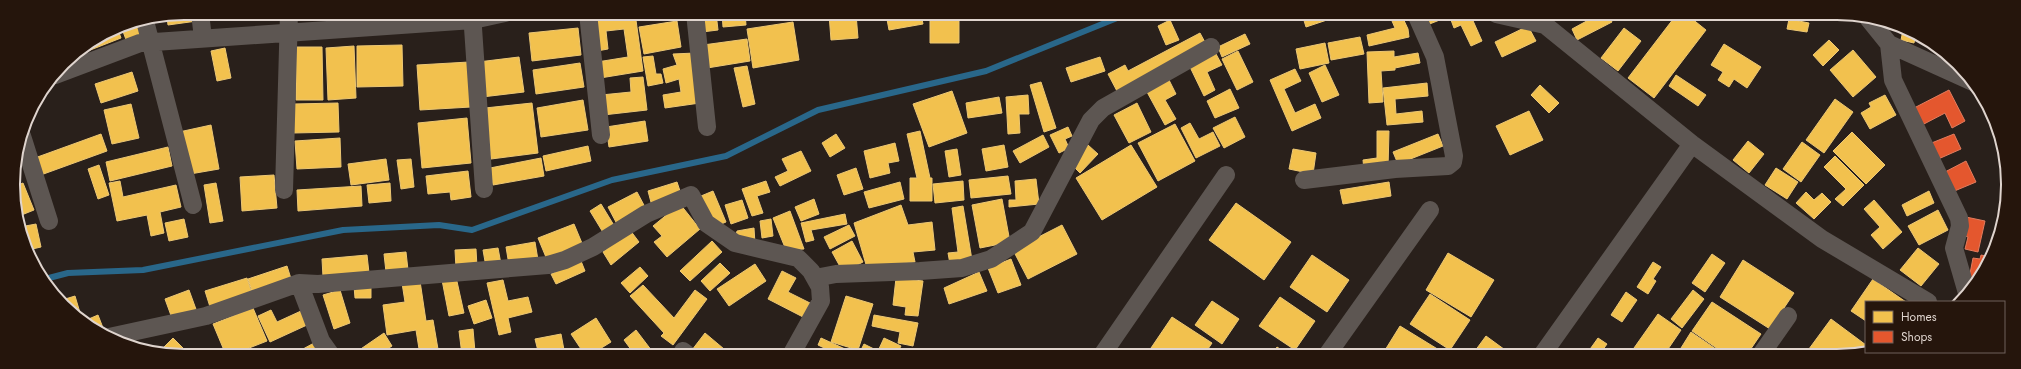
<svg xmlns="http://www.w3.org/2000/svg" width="2021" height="369" font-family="Jost,sans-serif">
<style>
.homes{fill:#f2c14e;stroke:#ecc774}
.shops{fill:#e4572e;stroke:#e27c5e}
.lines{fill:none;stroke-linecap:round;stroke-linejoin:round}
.stream{stroke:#29678a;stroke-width:6}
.minor{stroke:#5d5652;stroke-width:18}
.rim{fill:none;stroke:#dfd4ce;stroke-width:2}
</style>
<rect width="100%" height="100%" fill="#29201b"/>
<path class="homes" d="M 184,13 L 196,13 L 197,21 L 168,25 L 167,17 Z
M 635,13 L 643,71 L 600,78 L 597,62 L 628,57 L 624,29 L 606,31 L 608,49 L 597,51 L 592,20 Z
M 700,13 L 716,13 L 718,30 L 702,32 Z
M 722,13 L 745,13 L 746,25 L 723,27 Z
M 829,14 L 856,14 L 858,38 L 831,40 Z
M 886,14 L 921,14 L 923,24 L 889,30 Z
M 1302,14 L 1345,14 L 1306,27 Z
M 1389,14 L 1401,14 L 1408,29 L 1409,37 L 1369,46 L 1367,35 L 1395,28 Z
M 1429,14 L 1455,14 L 1427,25 L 1423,16 Z
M 1463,14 L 1470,14 L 1482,41 L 1471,46 L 1461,25 L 1454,28 L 1451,20 Z
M 1593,14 L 1608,14 L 1612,22 L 1577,40 L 1572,29 L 1594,17 Z
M 1677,14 L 1686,14 L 1706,30 L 1654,98 L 1628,78 Z
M 930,18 L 959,18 L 959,43 L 930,43 Z
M 1789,19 L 1809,23 L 1807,32 L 1787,29 Z
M 1170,20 L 1179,40 L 1166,45 L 1158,26 Z
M 677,21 L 681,47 L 644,54 L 639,27 Z
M 793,22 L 799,60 L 753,68 L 747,29 Z
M 136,23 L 143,39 L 128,45 L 121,26 Z
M 1528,26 L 1536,41 L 1502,57 L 1495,42 Z
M 117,27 L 121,38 L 75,56 Z
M 578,28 L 581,55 L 532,61 L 529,33 Z
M 1624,28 L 1641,41 L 1618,71 L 1601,58 Z
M 1903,30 L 1916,34 L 1914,43 L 1901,40 Z
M 1200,33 L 1207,46 L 1118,93 L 1108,74 L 1125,65 L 1128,71 Z
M 1245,34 L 1250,44 L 1222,57 L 1218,47 Z
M 1360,37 L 1364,54 L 1331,60 L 1328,43 Z
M 747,39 L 750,61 L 707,68 L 703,45 Z
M 1829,40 L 1839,50 L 1823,66 L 1813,55 Z
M 1325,43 L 1329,63 L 1300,69 L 1296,49 Z
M 1724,44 L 1761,67 L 1747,88 L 1734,79 L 1729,87 L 1718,80 L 1723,72 L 1711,65 Z
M 402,45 L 403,86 L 357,87 L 357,46 Z
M 354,46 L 356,98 L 328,100 L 326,48 Z
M 296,47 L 322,47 L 323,100 L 296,100 Z
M 225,48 L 231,78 L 217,81 L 211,51 Z
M 1853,50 L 1876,77 L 1853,97 L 1830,70 Z
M 1238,51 L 1253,82 L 1237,90 L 1222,59 Z
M 1394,51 L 1394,57 L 1418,53 L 1420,63 L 1395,68 L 1395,70 L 1381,71 L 1383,102 L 1369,103 L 1367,52 Z
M 695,53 L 700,103 L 665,108 L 663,95 L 681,92 L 679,79 L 666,83 L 663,69 L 677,65 L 673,54 Z
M 1216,54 L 1222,65 L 1207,72 L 1215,90 L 1204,96 L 1190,67 Z
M 653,56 L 656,74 L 661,74 L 663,83 L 648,86 L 643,57 Z
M 519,57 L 524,92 L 482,97 L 478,62 Z
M 1100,57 L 1105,71 L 1071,82 L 1066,68 Z
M 469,62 L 471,107 L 420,110 L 417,65 Z
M 580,63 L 584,87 L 536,94 L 533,70 Z
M 1325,65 L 1339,95 L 1322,102 L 1309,73 Z
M 747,66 L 755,104 L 743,107 L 734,68 Z
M 1295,69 L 1301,81 L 1284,89 L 1295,113 L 1315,104 L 1321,118 L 1292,131 L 1270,80 Z
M 132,72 L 138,91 L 101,103 L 95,84 Z
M 1676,75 L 1706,95 L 1698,106 L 1669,86 Z
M 643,77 L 647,110 L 603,115 L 601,95 L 631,92 L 630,78 Z
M 1169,80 L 1176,94 L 1165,100 L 1176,119 L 1165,125 L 1147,92 Z
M 1041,82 L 1056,128 L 1044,132 L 1030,85 Z
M 1427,83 L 1428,96 L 1395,99 L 1396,114 L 1422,111 L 1423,122 L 1387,125 L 1383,88 Z
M 1540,85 L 1559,103 L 1549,113 L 1531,95 Z
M 1230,89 L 1239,108 L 1215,118 L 1207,101 Z
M 952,91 L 967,133 L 929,147 L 913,104 Z
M 1028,95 L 1029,114 L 1019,114 L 1020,133 L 1008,134 L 1006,97 Z
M 1885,95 L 1896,115 L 1870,129 L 1861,113 L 1871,107 L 1869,103 Z
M 999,97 L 1002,113 L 968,118 L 966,103 Z
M 1835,99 L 1853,112 L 1824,153 L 1806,140 Z
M 583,100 L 588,130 L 541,137 L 537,108 Z
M 338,103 L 339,132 L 293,133 L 293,104 Z
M 532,103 L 538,153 L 491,159 L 485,108 Z
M 1137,103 L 1151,132 L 1129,143 L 1114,115 Z
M 131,104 L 139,138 L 112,144 L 104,110 Z
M 1529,111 L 1543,140 L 1510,155 L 1496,126 Z
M 1235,117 L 1245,137 L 1224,148 L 1213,128 Z
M 467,118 L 471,163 L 422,168 L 418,123 Z
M 645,121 L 648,141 L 609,147 L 606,127 Z
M 1190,123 L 1199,139 L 1213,132 L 1220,146 L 1196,158 L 1181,128 Z
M 1175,124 L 1195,161 L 1158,181 L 1138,143 Z
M 211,125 L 219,169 L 190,174 L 179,132 Z
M 1068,127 L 1072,136 L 1065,139 L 1069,148 L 1059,153 L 1050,135 Z
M 920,131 L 930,178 L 932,178 L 932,201 L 910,201 L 910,178 L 917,178 L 907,134 Z
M 1377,131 L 1389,131 L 1388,168 L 1364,170 L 1363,160 L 1377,158 Z
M 1852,132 L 1885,165 L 1866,184 L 1833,151 Z
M 101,134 L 107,151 L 38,176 L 32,159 Z
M 836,134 L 845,148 L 830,157 L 822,143 Z
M 1438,134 L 1443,146 L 1398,164 L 1393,152 Z
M 1043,135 L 1049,147 L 1020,163 L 1013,151 Z
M 340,138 L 341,167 L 297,169 L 295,141 Z
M 1748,141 L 1764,154 L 1749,173 L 1733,160 Z
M 1802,142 L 1820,155 L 1801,182 L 1783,169 Z
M 895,143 L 899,161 L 888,163 L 890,173 L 870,178 L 864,151 Z
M 1004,145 L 1008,167 L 986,171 L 982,149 Z
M 1088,145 L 1098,154 L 1080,173 L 1071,164 Z
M 1131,145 L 1157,187 L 1102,220 L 1076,178 Z
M 588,146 L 591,161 L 546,171 L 543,156 Z
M 168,147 L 172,166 L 110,181 L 106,162 Z
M 957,149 L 961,175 L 949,177 L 945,151 Z
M 1293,149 L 1316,153 L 1313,174 L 1289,169 Z
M 801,151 L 811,171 L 780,186 L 775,177 L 788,171 L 782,159 Z
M 1835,156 L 1864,185 L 1843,206 L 1835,199 L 1846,189 L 1824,167 Z
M 17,158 L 20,170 L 14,172 Z
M 541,158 L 544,176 L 493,185 L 490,168 Z
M 386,159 L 389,180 L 351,185 L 348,164 Z
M 411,159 L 414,187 L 401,189 L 397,160 Z
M 99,165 L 109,195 L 98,199 L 88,169 Z
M 856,168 L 863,189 L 844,195 L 837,175 Z
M 1776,168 L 1798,182 L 1787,199 L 1765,185 Z
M 468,171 L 471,197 L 451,200 L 450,192 L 428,194 L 426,176 Z
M 274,175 L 277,208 L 242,211 L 240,177 Z
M 1008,176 L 1011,194 L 971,198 L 969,180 Z
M 1036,179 L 1039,204 L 1009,207 L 1009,200 L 1016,200 L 1015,181 Z
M 120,181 L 123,197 L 176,185 L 181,207 L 160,212 L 164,233 L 151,236 L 147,215 L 117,221 L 109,183 Z
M 766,181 L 770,192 L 757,196 L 763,213 L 752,216 L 742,189 Z
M 963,181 L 964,200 L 935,203 L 933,184 Z
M 677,182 L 682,197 L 652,206 L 648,191 Z
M 900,182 L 904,199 L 869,208 L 864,192 Z
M 1389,182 L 1391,196 L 1343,204 L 1340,190 Z
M 23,183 L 34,210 L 19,216 L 15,186 Z
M 216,183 L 223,221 L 210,223 L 204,185 Z
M 390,183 L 391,201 L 369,203 L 367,185 Z
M 361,186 L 362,206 L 298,211 L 297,190 Z
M 713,191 L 726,222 L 714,227 L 701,196 Z
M 1929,191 L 1934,203 L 1907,216 L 1902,205 Z
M 637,192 L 646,209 L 617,224 L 608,207 Z
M 1806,192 L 1814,200 L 1822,193 L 1831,202 L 1814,219 L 1796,203 Z
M 814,199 L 819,214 L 801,221 L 795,207 Z
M 1002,199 L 1010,242 L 980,248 L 972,205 Z
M 742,200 L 748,218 L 731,224 L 725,205 Z
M 1874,200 L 1902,232 L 1883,249 L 1871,235 L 1880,227 L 1864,209 Z
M 1236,203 L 1291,242 L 1264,280 L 1209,240 Z
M 601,204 L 615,227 L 604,234 L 590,211 Z
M 680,204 L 700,229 L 667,257 L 654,242 L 662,236 L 653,226 Z
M 901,205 L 908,225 L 932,222 L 935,250 L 913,252 L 915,262 L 867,268 L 854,223 Z
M 963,206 L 972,260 L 950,264 L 948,253 L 958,252 L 952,208 Z
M 1938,210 L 1948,230 L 1919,245 L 1908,226 Z
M 790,211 L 804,249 L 786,250 L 773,218 Z
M 845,214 L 847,224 L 811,230 L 814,240 L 806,242 L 801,223 Z
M 184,219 L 188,237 L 169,241 L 165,223 Z
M 771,219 L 773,236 L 762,238 L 760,221 Z
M 36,224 L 41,247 L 28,250 L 22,240 L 20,227 Z
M 574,224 L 584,248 L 548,262 L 538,238 Z
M 849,225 L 855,236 L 830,249 L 824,237 Z
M 1062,225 L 1077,254 L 1028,279 L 1013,250 Z
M 754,228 L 755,244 L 735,239 L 737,231 Z
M 630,230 L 639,242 L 611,265 L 603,252 Z
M 712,241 L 722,252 L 690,281 L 680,271 Z
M 852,241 L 863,262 L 843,272 L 832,252 Z
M 535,242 L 538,260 L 509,265 L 506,247 Z
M 498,248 L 501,264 L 486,267 L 483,250 Z
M 1918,248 L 1939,264 L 1921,286 L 1900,270 Z
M 476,249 L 477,267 L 456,268 L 455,250 Z
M 406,252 L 408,270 L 386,272 L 384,254 Z
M 1448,253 L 1494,280 L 1471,317 L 1426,290 Z
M 1712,254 L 1725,263 L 1705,292 L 1692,283 Z
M 367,255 L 369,273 L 323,277 L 322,259 Z
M 1312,255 L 1349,280 L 1327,312 L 1290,287 Z
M 1011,259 L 1021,285 L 998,293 L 988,268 Z
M 1743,260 L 1794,293 L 1770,329 L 1720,297 Z
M 581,261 L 585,271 L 556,284 L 551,274 Z
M 1653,262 L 1661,267 L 1653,279 L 1656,281 L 1648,294 L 1637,287 Z
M 720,263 L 730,273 L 710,291 L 701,281 Z
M 755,264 L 766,281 L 729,306 L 717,289 Z
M 287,266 L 293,285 L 254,297 L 248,279 Z
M 640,267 L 648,276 L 630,293 L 621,283 Z
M 782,271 L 796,278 L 788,292 L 810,303 L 803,317 L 768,299 Z
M 979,272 L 987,291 L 949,304 L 944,288 Z
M 456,277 L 464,313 L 449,316 L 442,280 Z
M 247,278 L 253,297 L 211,310 L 205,291 Z
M 896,278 L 923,281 L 918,316 L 905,315 L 906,307 L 893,305 Z
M 1873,279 L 1906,302 L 1866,302 L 1866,321 L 1851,311 Z
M 503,280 L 508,301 L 528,297 L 532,312 L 508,318 L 511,332 L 499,335 L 487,283 Z
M 420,281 L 426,321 L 433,320 L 439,355 L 420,355 L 416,330 L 387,335 L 383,305 L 405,302 L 402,283 Z
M 643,285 L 674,318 L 695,290 L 707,299 L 673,345 L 661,336 L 664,333 L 630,296 Z
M 354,286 L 371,286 L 371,298 L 355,298 Z
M 189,290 L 197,312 L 173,321 L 165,299 Z
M 340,290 L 350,323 L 334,329 L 323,295 Z
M 1693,290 L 1704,299 L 1682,328 L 1671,319 Z
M 1626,292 L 1637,300 L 1622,322 L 1611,315 Z
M 1430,294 L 1470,320 L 1450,350 L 1410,324 Z
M 75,296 L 81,316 L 79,317 L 64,304 L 62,300 Z
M 846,296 L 873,304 L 858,350 L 831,342 Z
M 1280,297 L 1315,321 L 1295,350 L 1259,326 Z
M 486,300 L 492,318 L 474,324 L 468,306 Z
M 1212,301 L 1239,319 L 1222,344 L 1195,325 Z
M 1712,302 L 1761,334 L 1746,356 L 1728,356 L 1692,331 Z
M 253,308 L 267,341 L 239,352 L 240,355 L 226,355 L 213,324 Z
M 271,310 L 277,322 L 301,311 L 307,325 L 270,342 L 258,316 Z
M 1658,314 L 1681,330 L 1664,355 L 1645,355 L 1634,348 Z
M 98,315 L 105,333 L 102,334 L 84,321 Z
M 874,315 L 918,323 L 913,346 L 898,343 L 900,332 L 872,326 Z
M 1172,317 L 1212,343 L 1204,355 L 1161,355 L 1151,348 Z
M 596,318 L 611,342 L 590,355 L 585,355 L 571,334 Z
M 1831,319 L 1866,345 L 1866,351 L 1848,356 L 1809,356 L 1806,353 Z
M 1400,326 L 1444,353 L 1442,355 L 1382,355 Z
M 473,329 L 475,352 L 512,350 L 512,355 L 462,355 L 459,331 Z
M 636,330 L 655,355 L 635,355 L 624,340 Z
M 1691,332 L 1726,356 L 1676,356 Z
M 384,333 L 392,346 L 378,355 L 352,355 Z
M 705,333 L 724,349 L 719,355 L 698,355 L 692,350 Z
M 561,334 L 564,350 L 539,355 L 535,339 Z
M 1486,336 L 1512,355 L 1472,355 Z
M 173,338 L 190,355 L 166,355 L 161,350 Z
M 821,338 L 856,354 L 855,355 L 839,355 L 818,345 Z
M 884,338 L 901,346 L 896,355 L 859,354 L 864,344 L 878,351 Z
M 1598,338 L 1607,344 L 1599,355 L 1593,355 L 1588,352 Z
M 314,343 L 320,355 L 306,355 L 303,349 Z
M 1277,347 L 1289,355 L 1272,355 Z"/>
<path class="shops" d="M 1949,90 L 1965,121 L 1952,128 L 1945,113 L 1922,125 L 1914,108 Z
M 1954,134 L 1961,149 L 1936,160 L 1929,144 Z
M 1966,161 L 1976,182 L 1952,192 L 1943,173 Z
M 1966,217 L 1985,221 L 1978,252 L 1965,249 L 1968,237 L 1962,235 Z
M 1981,255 L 1991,257 L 1990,261 L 1976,281 L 1969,279 L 1973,258 L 1980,259 Z"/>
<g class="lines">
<path class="stream" d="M 45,279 L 68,273 L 143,270 L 343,230 L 439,225 L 472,230 L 612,180 L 726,156 L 818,110 L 986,71 L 1127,14"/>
<path class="minor" d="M 200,13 L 203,38
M 472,13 L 484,189
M 588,13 L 601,135
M 695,13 L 707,127
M 1496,14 L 1545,25 L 1692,144 L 1822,239 L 1928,302
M 1868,18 L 1889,44 L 1973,82
M 145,21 L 193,205
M 1889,44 L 1893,80 L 1959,218 L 1960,226 L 1954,248 L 1967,293
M 55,75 L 140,43 L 473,20 L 505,13
M 22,136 L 49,221
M 1304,180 L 1395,169 L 1448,166 L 1453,162 L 1454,156 L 1435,57 L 1416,14
M 284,190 L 289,13
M 815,278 L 836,274 L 920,271 L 962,268 L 991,259 L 1032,232 L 1091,120 L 1103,108 L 1211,47
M 299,283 L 321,341 L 331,355
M 109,337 L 206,316 L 299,283 L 318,284 L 548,265 L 565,260 L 593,247 L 646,214 L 691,195 L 706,223 L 735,243 L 798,258 L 811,271 L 820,287 L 821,301 L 791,355
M 683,351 L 688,355
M 1102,355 L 1226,175
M 1327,355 L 1430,210
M 1542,355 L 1692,144
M 1760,356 L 1788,316"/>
</g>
<path d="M0 0H2021V369H0ZM184 20H1837A164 164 0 0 1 2001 184V185A164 164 0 0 1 1837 349H184A164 164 0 0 1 20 185V184A164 164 0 0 1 184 20Z" fill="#25150c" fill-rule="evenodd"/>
<path class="rim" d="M184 20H1837A164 164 0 0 1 2001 184V185A164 164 0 0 1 1837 349H184A164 164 0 0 1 20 185V184A164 164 0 0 1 184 20Z"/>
<rect x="1865" y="301" width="140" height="52" fill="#25150c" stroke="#6f615a"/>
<rect x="1873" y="311" width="20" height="12" fill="#f2c14e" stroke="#6f615a"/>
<text x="1901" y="321" font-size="12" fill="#dfd4ce">Homes</text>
<rect x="1873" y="331" width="20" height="12" fill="#e4572e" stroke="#6f615a"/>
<text x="1901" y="341" font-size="12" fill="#dfd4ce">Shops</text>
</svg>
